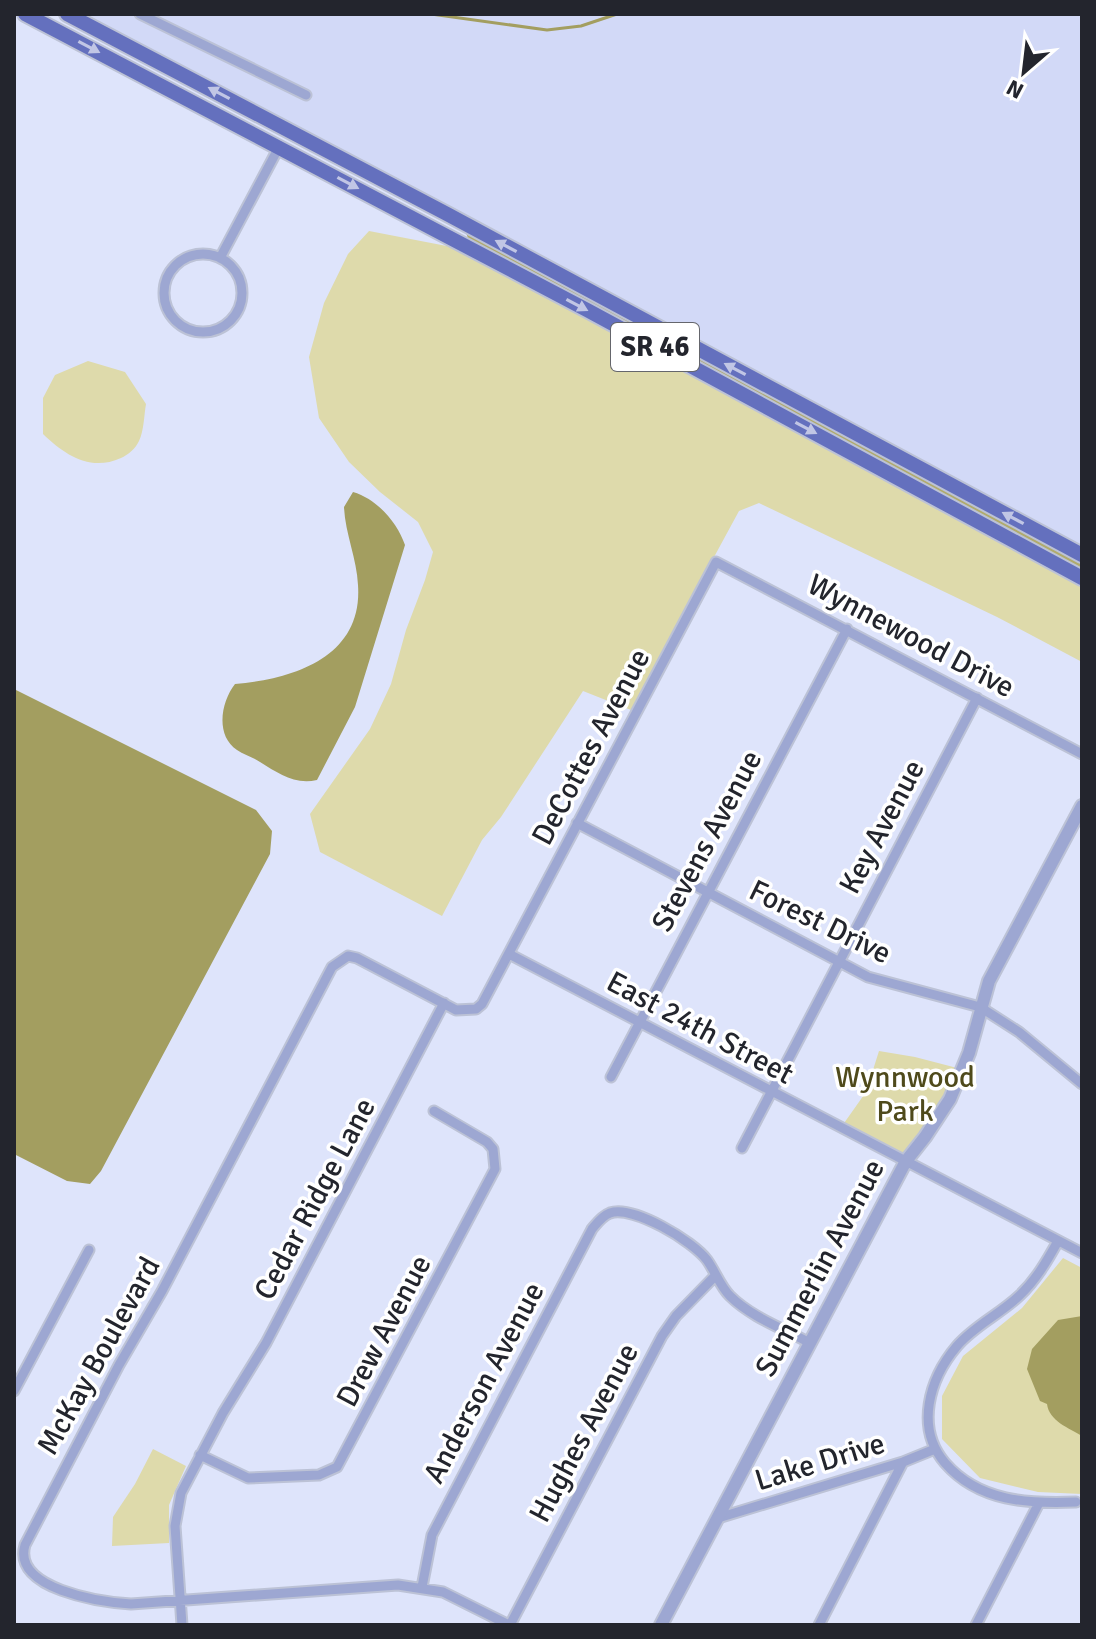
<svg xmlns="http://www.w3.org/2000/svg" width="1096" height="1639" font-family="Signika,sans-serif">
<style>
.built{fill:#d2d9f7}
.green{fill:#dedaab}
.forest{fill:#b0ab6d}
.water{fill:#a39e60}
.lines{fill:none;stroke-linecap:round;stroke-linejoin:round}
.stream{stroke:#a39e60;stroke-width:3}
.minor-casing{stroke:#bcc2d6;stroke-width:13}
.tertiary-casing{stroke:#bcc2d6;stroke-width:16}
.primary-casing{stroke:#bcc2d6;stroke-width:18}
.minor{stroke:#9da7d2;stroke-width:9}
.tertiary{stroke:#9da7d2;stroke-width:12}
.primary{stroke:#6470be;stroke-width:14}
.oneway{fill:#c1c6e5}
.labels{text-anchor:middle;dominant-baseline:central;stroke-width:7;stroke-linejoin:round;paint-order:stroke}
.shield{fill:#fff;stroke:#65666c;stroke-width:2}
.shield-label{font-size:28px;font-weight:bold;fill:#23252d}
.street-label{font-size:30px;fill:#23252d;stroke:#fff}
.park-label{font-size:30px;fill:#4f4a1b;stroke:#fff}
</style>
<rect width="100%" height="100%" fill="#dee4fb"/>
<path class="built" d="M 83,14 L 1082,14 L 1082,547 L 297,130 Z"/>
<path class="green" d="M 369,231 L 457,248 L 1082,584 L 1082,662 L 997,617 L 759,503 L 739,511 L 631,710 L 583,691 L 501,817 L 482,840 L 442,916 L 320,852 L 310,814 L 370,729 L 391,684 L 406,630 L 425,580 L 433,552 L 418,522 L 380,492 L 349,462 L 319,418 L 309,357 L 324,303 L 348,254 Z
M 88,361 L 125,372 L 146,404 C 144,415 144,431 139,441 C 136,448 128,455 121,458 C 90,472 65,455 43,434 L 43,398 L 55,375 Z
M 879,1051 L 915,1057 L 961,1069 L 958,1078 L 905,1159 L 842,1126 L 866,1092 Z
M 1063,1258 L 1082,1268 L 1082,1494 L 1038,1492 L 980,1478 L 942,1439 L 942,1396 L 963,1356 L 1022,1308 Z
M 153,1449 L 186,1466 L 169,1505 L 169,1543 L 112,1546 L 113,1517 L 135,1484 Z"/>
<path class="forest" d="M 465,230 L 1082,562 L 1082,571 L 469,241 Z"/>
<path class="water" d="M 353,492 C 377,499 397,522 405,545 L 355,707 L 317,780 C 294,785 278,773 260,762 C 253,757 244,755 237,750 C 215,735 221,702 235,684 C 294,679 363,657 358,585 C 357,559 345,533 344,507 Z
M 14,689 L 256,810 L 272,831 L 270,854 L 101,1171 L 90,1184 L 67,1181 L 14,1154 Z
M 1082,1316 L 1082,1436 C 1069,1428 1049,1421 1047,1404 L 1040,1401 L 1027,1369 L 1032,1349 L 1058,1320 Z"/>
<g class="lines">
<path class="stream" d="M 431,14 L 547,30 L 581,26 L 617,14"/>
<defs>
<path id="minor" d="M 140,14 L 306,95
M164 293a39 39 0 1 1 78 0a39 39 0 1 1-78 0Z
M 220,258 L 279,147
M 577,823 L 868,977 L 980,1007 L 1019,1032 L 1082,1084
M 509,954 L 1082,1253
M 611,1077 L 847,629
M 742,1148 L 977,698
M 1058,1241 C 1047,1261 1036,1280 1019,1296 C 1000,1314 974,1326 957,1346 C 929,1379 915,1428 945,1463 C 979,1502 1029,1504 1076,1502
M 14,1391 L 89,1250
M 200,1455 L 248,1478 L 319,1475 L 337,1467 L 495,1169 L 493,1149 L 487,1142 L 434,1111
M 718,1518 L 903,1462 L 935,1449
M 422,1587 L 432,1535 L 592,1229 C 597,1223 602,1216 610,1213 C 633,1205 693,1241 707,1260 C 715,1271 720,1286 730,1296 C 751,1317 784,1329 810,1343
M 182,1625 L 175,1526 L 181,1493 L 223,1413 L 266,1343 L 444,1003
M 509,1625 L 443,1592 L 398,1585 L 131,1604 C 100,1602 12,1589 25,1545 L 119,1365 L 162,1291 L 332,967 L 348,956 L 357,958 L 456,1010 L 476,1009 L 482,1004 L 716,562 L 1082,754
M 510,1625 L 662,1336 L 676,1316 L 716,1275
M 819,1625 L 903,1462
M 976,1625 L 1039,1503"/>
<path id="tertiary" d="M 661,1625 L 906,1161 L 925,1137 L 950,1099 L 969,1053 L 989,981 L 1082,806"/>
<path id="primary" d="M 25,14 L 587,310 L 1082,578
M 67,14 L 447,214 L 1082,555"/>
</defs>
<use href="#minor" class="minor-casing"/>
<use href="#tertiary" class="tertiary-casing"/>
<use href="#primary" class="primary-casing"/>
<use href="#minor" class="minor"/>
<use href="#tertiary" class="tertiary"/>
<use href="#primary" class="primary"/>
</g>
<defs><path id="oneway-solid" d="M-6-.8H1V-3.2L6.5 0L1 3.2V.8H-6Z" transform="scale(2)"/></defs>
<g class="oneway">
<use href="#oneway-solid" transform="translate(89 47) rotate(28)"/>
<use href="#oneway-solid" transform="translate(219 93) rotate(-152)"/>
<use href="#oneway-solid" transform="translate(348 183) rotate(28)"/>
<use href="#oneway-solid" transform="translate(506 246) rotate(-152)"/>
<use href="#oneway-solid" transform="translate(577 305) rotate(28)"/>
<use href="#oneway-solid" transform="translate(735 369) rotate(-152)"/>
<use href="#oneway-solid" transform="translate(806 428) rotate(28)"/>
<use href="#oneway-solid" transform="translate(1013 518) rotate(-152)"/>
</g>
<g class="labels">
<rect class="shield" x="611" y="323" width="88" height="48" rx="6"/>
<g class="shield-label">
<text x="655" y="347">SR 46</text>
</g>
<g class="street-label">
<text transform="translate(911 636) rotate(28)">Wynnewood Drive</text>
<text transform="translate(591 747) rotate(-62)">DeCottes Avenue</text>
<text transform="translate(882 827) rotate(-62)">Key Avenue</text>
<text transform="translate(707 841) rotate(-62)">Stevens Avenue</text>
<text transform="translate(820 922) rotate(26)">Forest Drive</text>
<text transform="translate(700 1028) rotate(28)">East 24th Street</text>
<text transform="translate(315 1199) rotate(-62)">Cedar Ridge Lane</text>
<text transform="translate(820 1268) rotate(-62)">Summerlin Avenue</text>
<text transform="translate(384 1331) rotate(-62)">Drew Avenue</text>
<text transform="translate(99 1356) rotate(-61)">McKay Boulevard</text>
<text transform="translate(484 1383) rotate(-62)">Anderson Avenue</text>
<text transform="translate(584 1433) rotate(-62)">Hughes Avenue</text>
<text transform="translate(820 1462) rotate(-17)">Lake Drive</text>
</g>
<g class="park-label">
<text x="905" y="1077">Wynnwood<tspan x="905" dy="34">Park</tspan></text>
</g>
</g>
<rect width="1096" height="1639" fill="none" stroke="#23252d" stroke-width="32"/>
<g transform="translate(1024 72) rotate(208)" stroke="#ffffff" stroke-width="6" paint-order="stroke">
<path d="M0-6L14 30L0 20L-14 30Z" fill="#23252d"/>
<text y="-12" font-size="22" font-weight="bold" text-anchor="middle" fill="#23252d">N</text>
</g>
</svg>
